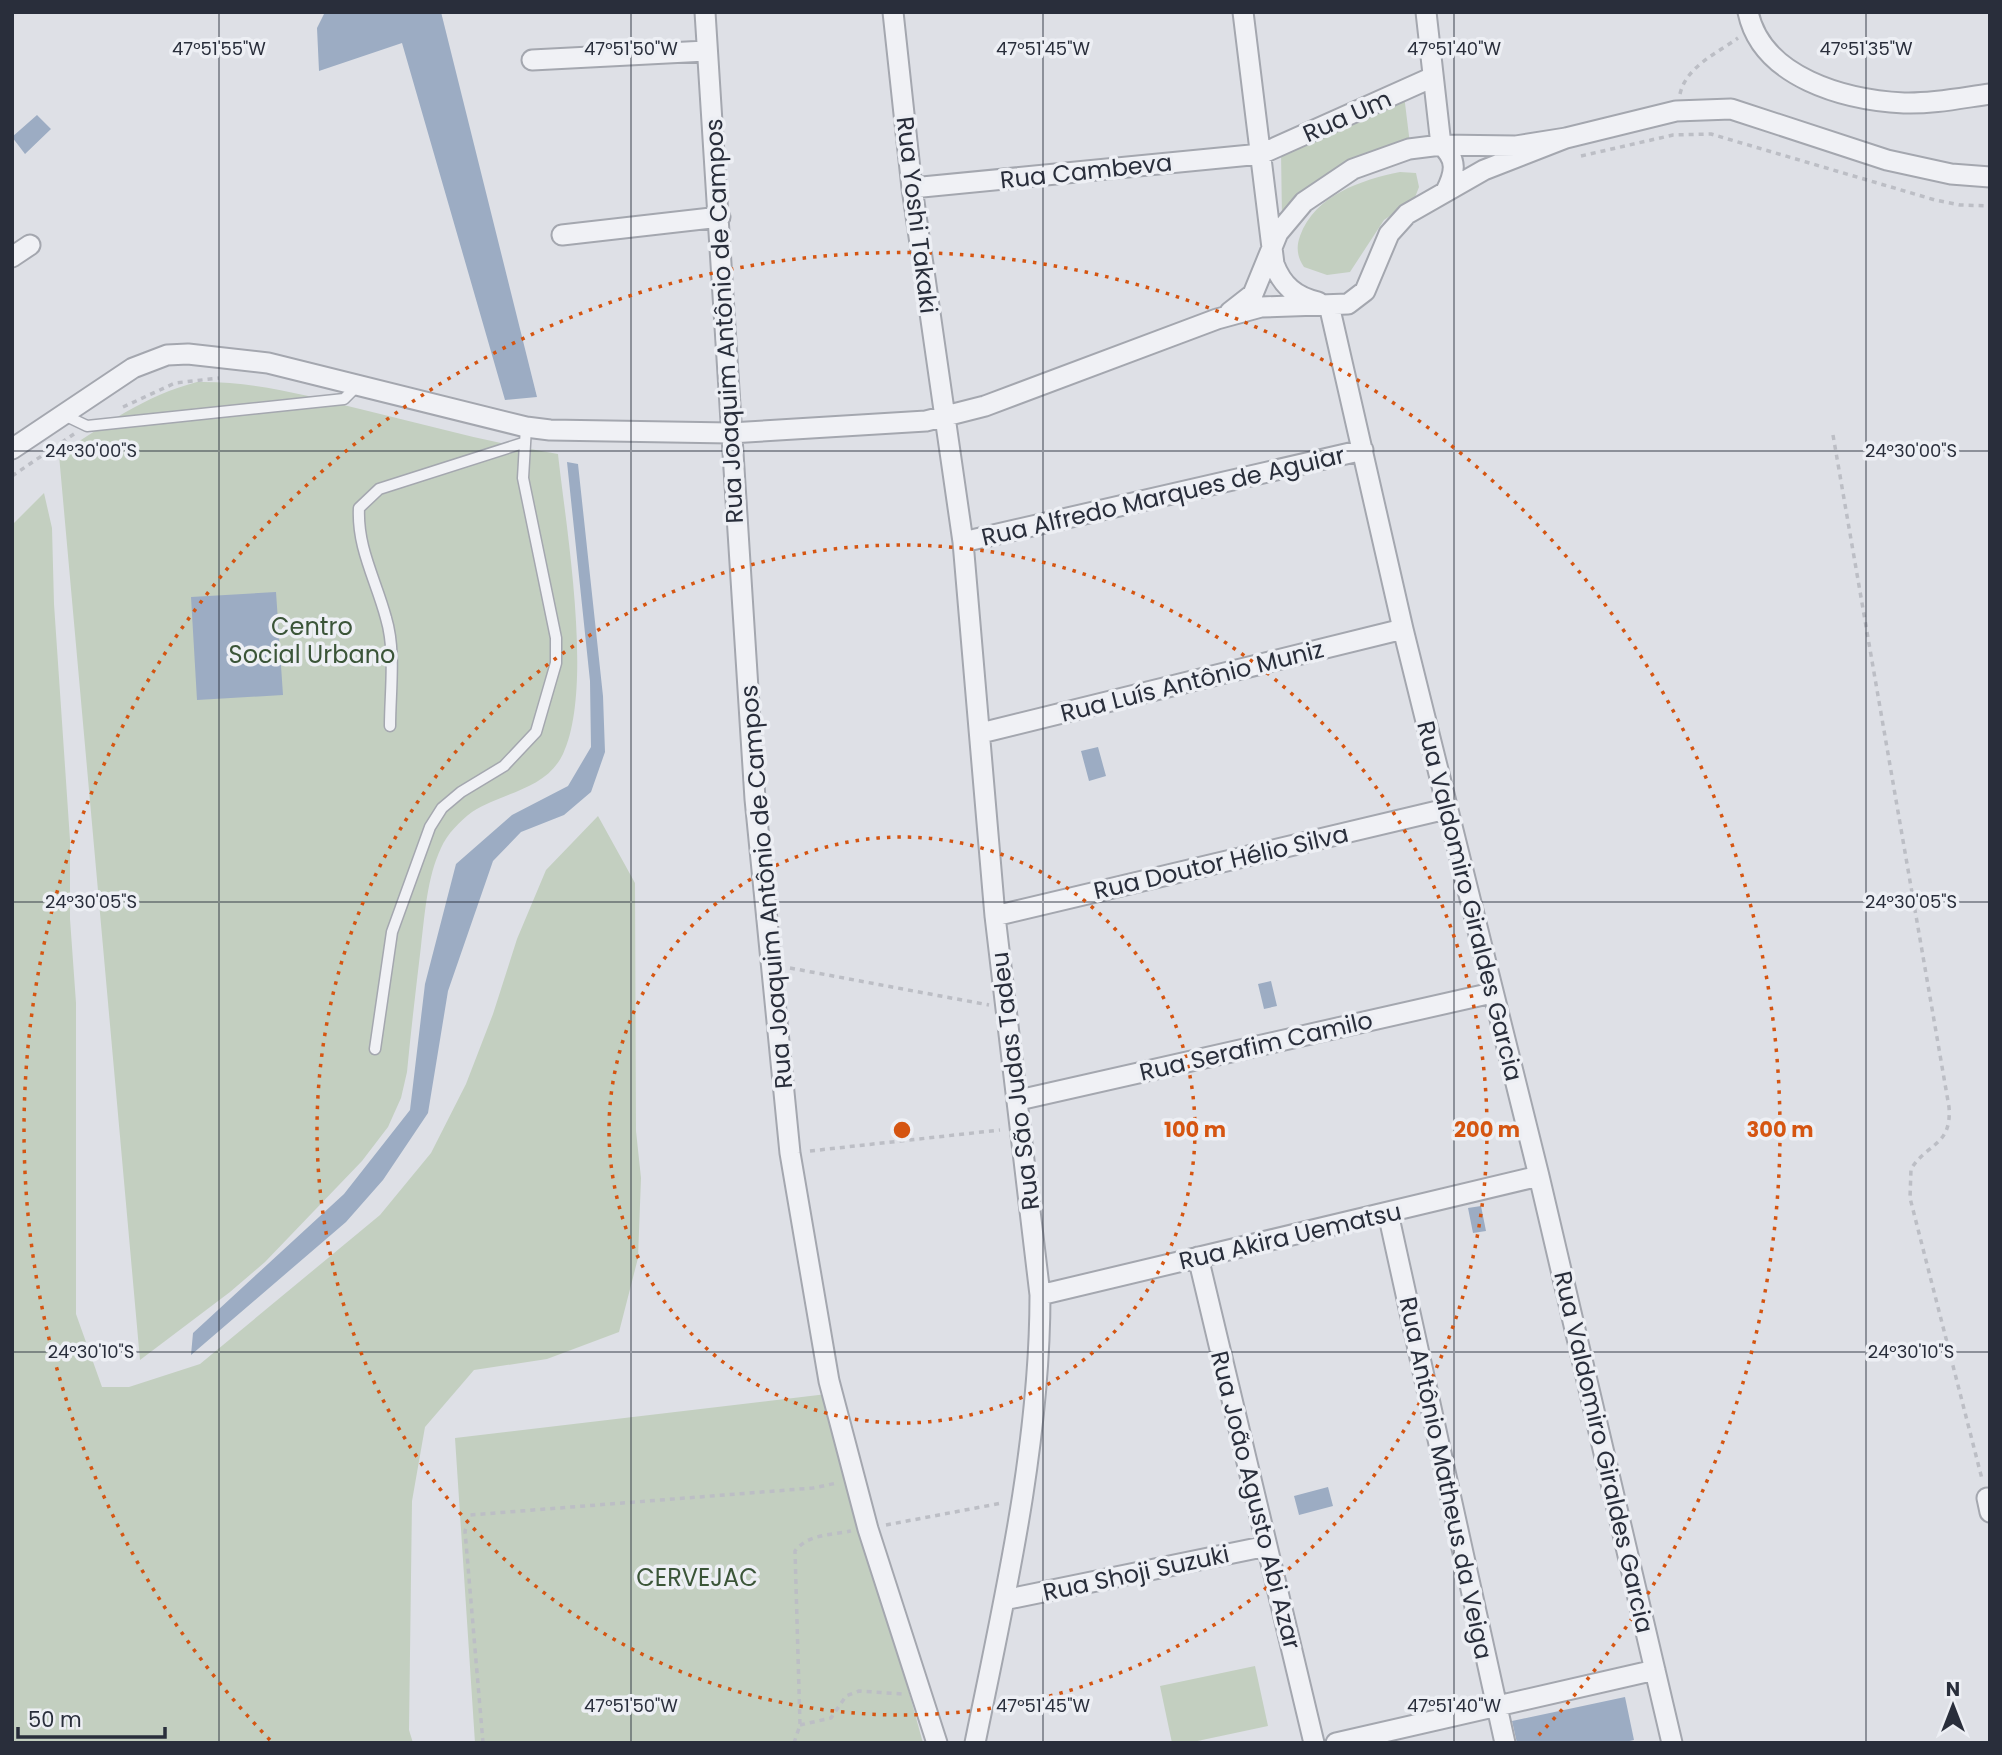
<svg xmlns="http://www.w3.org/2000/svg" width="2002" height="1755" font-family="Poppins,sans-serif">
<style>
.green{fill:#c3cfc0}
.water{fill:#9cacc3}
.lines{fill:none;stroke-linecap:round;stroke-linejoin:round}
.lane-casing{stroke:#a4a7af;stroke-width:13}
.street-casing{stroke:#a4a7af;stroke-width:23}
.path{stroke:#bcbec5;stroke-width:3.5;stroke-dasharray:5 5;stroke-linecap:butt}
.lane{stroke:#f0f1f5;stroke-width:10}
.street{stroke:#f0f1f5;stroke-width:19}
.ticks{fill:none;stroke:#292e3b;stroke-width:2;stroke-opacity:0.45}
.ring{fill:none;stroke:#d55511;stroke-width:3.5;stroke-dasharray:3.5 7}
.labels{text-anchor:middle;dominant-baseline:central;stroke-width:7;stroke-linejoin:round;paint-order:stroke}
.street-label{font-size:24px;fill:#292e3b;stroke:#edeff4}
.park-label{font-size:24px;fill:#3b5538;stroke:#edeff4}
.ticks-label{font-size:18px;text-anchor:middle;fill:#292e3b;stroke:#edeff4;stroke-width:7;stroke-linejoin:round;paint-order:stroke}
.centre{fill:#d55511;stroke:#edeff4;stroke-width:3.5}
.ring-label{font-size:21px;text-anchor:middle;font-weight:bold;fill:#d55511;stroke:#edeff4;stroke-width:7;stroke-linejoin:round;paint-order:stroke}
</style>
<rect width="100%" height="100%" fill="#dee0e6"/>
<path class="green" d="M 1404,95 L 1410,144 C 1347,155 1324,172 1282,219 L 1281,151 Z
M 1400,172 L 1416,173 L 1419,187 L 1414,200 L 1384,220 L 1350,272 L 1327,275 L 1304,267 C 1297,257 1296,247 1300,236 C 1315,195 1361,180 1400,172 Z
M 197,382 C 254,381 306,395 360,409 C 426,425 491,443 558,454 C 566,528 594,688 563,754 C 546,790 503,792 472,812 C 460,821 447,834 441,848 C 427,878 425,913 421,946 C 416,988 411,1030 407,1072 L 401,1098 L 388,1127 L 362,1161 L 265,1262 L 230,1292 L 140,1360 L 59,455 C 102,426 146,395 197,382 Z
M 44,493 L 52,528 L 54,604 L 70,840 L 70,919 L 76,1003 L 76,1314 L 102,1387 L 129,1387 L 200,1364 L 380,1215 L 431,1153 L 466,1084 L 493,1014 L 517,939 L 546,870 L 598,816 L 635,883 L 636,1131 L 641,1178 L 638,1258 L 619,1332 L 547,1359 L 474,1370 L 425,1427 L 412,1501 L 409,1730 L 413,1743 L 12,1743 L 12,525 Z
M 827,1394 L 923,1743 L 475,1743 L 455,1438 Z
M 1255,1666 L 1268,1726 L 1188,1743 L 1172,1743 L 1160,1686 Z"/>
<path class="water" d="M 325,12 L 441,12 L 537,397 L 505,400 L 402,43 L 319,71 L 317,28 Z
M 37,115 L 51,129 L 25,154 L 12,137 Z
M 567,462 L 578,464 L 603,696 L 605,752 L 591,792 L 564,815 L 521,832 L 493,861 L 448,991 L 428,1113 L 383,1180 L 346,1222 L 191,1355 L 193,1333 L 344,1194 L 410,1110 L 425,984 L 456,864 L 512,815 L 568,786 L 591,747 L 590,681 Z
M 276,592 L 283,695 L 197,700 L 191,597 Z
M 1098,747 L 1106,776 L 1089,781 L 1081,751 Z
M 1271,981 L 1277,1006 L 1264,1009 L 1258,984 Z
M 1481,1206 L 1486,1231 L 1473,1233 L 1468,1208 Z
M 1328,1487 L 1333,1506 L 1299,1515 L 1294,1496 Z
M 1625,1697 L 1634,1740 L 1620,1743 L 1517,1743 L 1512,1721 Z"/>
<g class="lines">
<defs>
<path id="lane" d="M 62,414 L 87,426 L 344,399 L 357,386
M 390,726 C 390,692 396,651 386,618 C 376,580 357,548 359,508 L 379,489 L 523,443
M 375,1049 L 392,932 L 430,827 L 442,808 L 461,792 L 504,766 L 536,732 L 556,663 L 556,638 L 523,478 L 526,427"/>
<path id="street" d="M 705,12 L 755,799 L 790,1153 L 829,1381 L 868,1529 L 937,1743
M 893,12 L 912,188 L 963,542 L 995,916 L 1040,1295 C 1040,1445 1005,1596 975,1743
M 1243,12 L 1274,264 C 1282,285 1295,297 1318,302
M 1426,12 L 1441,145
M 1748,12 C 1762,78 1845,100 1904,103 C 1933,104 1961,98 1990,94
M 532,60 L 706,51
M 1441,145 C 1458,159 1455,173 1446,191
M 912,188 L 1261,154 L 1433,77
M 562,235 L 720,217
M 12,257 L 30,245
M 1329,305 L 1403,629 L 1539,1176 L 1672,1743
M 1230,312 L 1253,294 L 1278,233 L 1304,202 L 1353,169 L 1409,149 L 1441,145 L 1516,146 L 1566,138 L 1676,111 L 1731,109 L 1887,160 L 1951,174 L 1990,177
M 12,449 L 133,368 L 167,355 L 188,354 L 268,363 L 526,427 L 550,430 L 730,433 L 926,421 L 985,406 L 1217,319 L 1261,307 L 1348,304 L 1365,291 L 1389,234 L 1407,214 L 1484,170 L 1566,138
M 963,542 L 1363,450
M 981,733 L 1403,629
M 995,916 L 1446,809
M 1019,1100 L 1492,993
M 1388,1213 L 1505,1743
M 1198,1257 L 1314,1743
M 1040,1295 L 1539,1176
M 1987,1498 L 1990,1512
M 1004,1600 L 1267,1546
M 1336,1743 L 1655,1670"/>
</defs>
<use href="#lane" class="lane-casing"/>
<use href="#street" class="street-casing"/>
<path class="path" d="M 1680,94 C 1686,67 1717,53 1738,38
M 1581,156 L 1673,135 L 1711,134 L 1935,200 L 1960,205 L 1990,206
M 123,407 L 175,383 L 219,378
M 1833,435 L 1949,1107 C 1952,1146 1927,1143 1911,1169 L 1910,1198 L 1982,1479
M 12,476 L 74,434
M 790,968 L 989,1005
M 810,1151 L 1000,1130
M 886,1525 L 1002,1503
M 800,1725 L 831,1718 L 846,1696 L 859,1691 L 903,1694
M 483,1743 L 465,1531 L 470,1515 L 813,1488 L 837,1483
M 794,1743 L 800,1725 L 795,1551 C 808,1534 831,1535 851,1531"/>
<use href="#lane" class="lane"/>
<use href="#street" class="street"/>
</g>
<path class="ticks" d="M 219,12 L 219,1743M 631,12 L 631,1743M 1043,12 L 1043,1743M 1454,12 L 1454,1743M 1866,12 L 1866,1743M 12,451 L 1990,451M 12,902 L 1990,902M 12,1352 L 1990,1352"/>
<g class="ring">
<circle cx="902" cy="1130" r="293"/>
<circle cx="902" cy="1130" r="585"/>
<path d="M270 1740A878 878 0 1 1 1534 1740"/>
</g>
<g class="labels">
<g class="street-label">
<text transform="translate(1347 116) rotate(-24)">Rua Um</text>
<text transform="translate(1086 171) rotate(-6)">Rua Cambeva</text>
<text transform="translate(917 215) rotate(83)">Rua Yoshi Takaki</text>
<text transform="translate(724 321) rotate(-93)">Rua Joaquim Antônio de Campos</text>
<text transform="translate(1163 496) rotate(-13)">Rua Alfredo Marques de Aguiar</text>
<text transform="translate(1192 681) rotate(-14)">Rua Luís Antônio Muniz</text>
<text transform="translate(1221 862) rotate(-13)">Rua Doutor Hélio Silva</text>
<text transform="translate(766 887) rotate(-95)">Rua Joaquim Antônio de Campos</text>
<text transform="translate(1470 901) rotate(76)">Rua Valdomiro Giraldes Garcia</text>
<text transform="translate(1256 1046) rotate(-13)">Rua Serafim Camilo</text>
<text transform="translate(1015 1081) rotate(-97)">Rua São Judas Tadeu</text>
<text transform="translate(1290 1236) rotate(-13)">Rua Akira Uematsu</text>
<text transform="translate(1604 1452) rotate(77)">Rua Valdomiro Giraldes Garcia</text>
<text transform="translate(1446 1478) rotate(78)">Rua Antônio Matheus da Veiga</text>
<text transform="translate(1256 1500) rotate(76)">Rua João Agusto Abi Azar</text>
<text transform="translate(1136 1573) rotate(-12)">Rua Shoji Suzuki</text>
</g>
<g class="park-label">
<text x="312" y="626">Centro<tspan x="312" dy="28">Social Urbano</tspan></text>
<text x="697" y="1577">CERVEJAC</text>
</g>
</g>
<g class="ticks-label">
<text x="219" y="55">47°51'55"W</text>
<text x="631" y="55">47°51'50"W</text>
<text x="1043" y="55">47°51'45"W</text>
<text x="1454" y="55">47°51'40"W</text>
<text x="1866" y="55">47°51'35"W</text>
<text x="91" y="457">24°30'00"S</text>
<text x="1911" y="457">24°30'00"S</text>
<text x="91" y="908">24°30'05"S</text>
<text x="1911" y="908">24°30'05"S</text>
<text x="91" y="1358">24°30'10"S</text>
<text x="1911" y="1358">24°30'10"S</text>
<text x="631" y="1712">47°51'50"W</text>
<text x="1043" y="1712">47°51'45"W</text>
<text x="1454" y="1712">47°51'40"W</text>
</g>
<circle cx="902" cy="1130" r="10" class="centre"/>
<g class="ring-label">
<text x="1195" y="1137">100 m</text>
<text x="1487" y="1137">200 m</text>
<text x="1780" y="1137">300 m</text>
</g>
<rect width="2002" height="1755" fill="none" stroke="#292e3b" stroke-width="28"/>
<g transform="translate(1953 1706)" stroke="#edeff4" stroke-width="5" paint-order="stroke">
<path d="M0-5L12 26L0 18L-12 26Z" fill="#292e3b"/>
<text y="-10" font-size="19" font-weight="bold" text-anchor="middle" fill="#292e3b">N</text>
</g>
<path d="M18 1727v10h147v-10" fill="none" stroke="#292e3b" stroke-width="3.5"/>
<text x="28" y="1727" font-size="21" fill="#292e3b" stroke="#edeff4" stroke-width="5" paint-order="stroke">50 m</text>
</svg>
